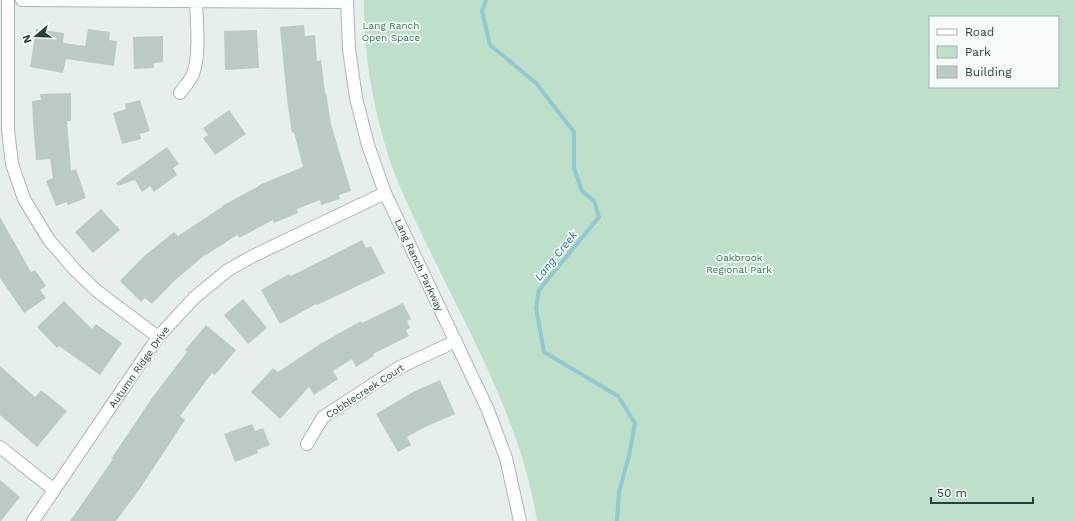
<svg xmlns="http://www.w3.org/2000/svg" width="1075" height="521" font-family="'Work Sans',sans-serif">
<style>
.green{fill:#bfe0c8;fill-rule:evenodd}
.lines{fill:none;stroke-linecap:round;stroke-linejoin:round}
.stream{stroke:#8ec9d4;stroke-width:4}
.building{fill:#bbcac4}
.minor-casing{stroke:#a8b8b2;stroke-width:14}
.minor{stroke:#fff;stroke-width:12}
.labels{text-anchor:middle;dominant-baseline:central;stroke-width:3.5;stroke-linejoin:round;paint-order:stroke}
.park-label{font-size:10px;fill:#2d7a4b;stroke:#f7fbf9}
.street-label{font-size:10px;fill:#24423a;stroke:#f7fbf9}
.water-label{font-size:11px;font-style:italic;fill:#1c6f80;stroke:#f7fbf9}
</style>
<rect width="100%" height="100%" fill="#e6efeb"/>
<path class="green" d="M 364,0 L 1075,0 L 1075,521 L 537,521 C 522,425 471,336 429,249 C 415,220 399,188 389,158 C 373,107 363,53 364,0 ZM 930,17 L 1058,17 L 1058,87 L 930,87 Z"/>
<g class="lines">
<path class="stream" d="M 486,0 L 482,11 L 490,45 L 536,83 L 574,132 L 574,168 L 582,191 L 594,201 L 599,217 L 539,290 L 536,308 L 544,352 L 618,396 L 635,423 L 629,456 L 619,492 L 617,521"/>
</g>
<path class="building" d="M 304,25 L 305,36 L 315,35 L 317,61 L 321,60 L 325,93 L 326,93 L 331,124 L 351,191 L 339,195 L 340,199 L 321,205 L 320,200 L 297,209 L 298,213 L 274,223 L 273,220 L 239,238 L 237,235 L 206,255 L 206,254 L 173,282 L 152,304 L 145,298 L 141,302 L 120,281 L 143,257 L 174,232 L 178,236 L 222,207 L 222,206 L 259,186 L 259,185 L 303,167 L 294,132 L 292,133 L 287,100 L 280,27 Z
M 36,29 L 64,33 L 63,43 L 85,46 L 88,29 L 110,32 L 109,40 L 117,41 L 114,66 L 66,59 L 63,73 L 30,67 Z
M 257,30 L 259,68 L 225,70 L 224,31 Z
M 163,36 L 163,62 L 154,63 L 154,68 L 134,69 L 133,37 Z
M 71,93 L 71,121 L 67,121 L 71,171 L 76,169 L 86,198 L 68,205 L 67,202 L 56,206 L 46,181 L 53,178 L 50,159 L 36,160 L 33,122 L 32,101 L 41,100 L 40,94 Z
M 140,100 L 150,131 L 140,134 L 141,139 L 122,144 L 113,113 L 126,109 L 125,104 Z
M 229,110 L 246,134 L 215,155 L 203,138 L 208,135 L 203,128 Z
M 167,147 L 179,164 L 173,168 L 177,175 L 154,192 L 150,186 L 142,192 L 135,180 L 118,186 L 116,183 Z
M 101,209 L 120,230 L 93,253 L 75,232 Z
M 0,217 L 31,272 L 35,270 L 46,286 L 40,290 L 46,298 L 24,313 L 0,278 Z
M 362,240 L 366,248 L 371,246 L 385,273 L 317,305 L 316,304 L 280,324 L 261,290 L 289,274 L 291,276 Z
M 243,299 L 267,328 L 248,344 L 224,315 Z
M 64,301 L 92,329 L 96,324 L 122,343 L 100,375 L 59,346 L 57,348 L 37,327 Z
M 403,303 L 411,319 L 407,321 L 410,328 L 406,330 L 409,336 L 373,354 L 374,356 L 356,367 L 352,359 L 333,371 L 338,379 L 314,395 L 309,387 L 280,419 L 251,392 L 273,368 L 278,372 L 320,344 L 361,321 L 362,323 Z
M 206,325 L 236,350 L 215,375 L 212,373 L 180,416 L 185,420 L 139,490 L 116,521 L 70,521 L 113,459 L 111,459 L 152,398 L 187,352 L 185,350 Z
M 0,366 L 35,397 L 41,390 L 67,411 L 37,447 L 0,415 Z
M 440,380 L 455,414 L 423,428 L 407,437 L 411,445 L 398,452 L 376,414 L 413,392 Z
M 252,424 L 255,431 L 263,428 L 270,445 L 257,450 L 258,453 L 235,462 L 224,434 Z
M 0,480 L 20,497 L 1,521 L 0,521 Z"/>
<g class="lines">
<defs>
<path id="minor" d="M 8,0 L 8,130 L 12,164 L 24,199 L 49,240 L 75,270 L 97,291 L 158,337
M 22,0 L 347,2
M 347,0 L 349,49 L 356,98 L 368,145 L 385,193 L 488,410 L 506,458 L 520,521
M 180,93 C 184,87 190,81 193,74 C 200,56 197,22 196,2
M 307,444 L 323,417 L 398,368 L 456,341
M 0,447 L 54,490
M 33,521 L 158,337 L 194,298 L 228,270 L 253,256 L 385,193"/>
</defs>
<use href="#minor" class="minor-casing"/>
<use href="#minor" class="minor"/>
</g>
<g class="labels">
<g class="park-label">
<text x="391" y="25">Lang Ranch<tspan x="391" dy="12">Open Space</tspan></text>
<text x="739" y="257">Oakbrook<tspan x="739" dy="12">Regional Park</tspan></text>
</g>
<g class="street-label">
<text transform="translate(419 265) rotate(65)">Lang Ranch Parkway</text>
<text transform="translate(139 367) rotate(-55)">Autumn Ridge Drive</text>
<text transform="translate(365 391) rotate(-33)">Cobblecreek Court</text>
</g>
<g class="water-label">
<text transform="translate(556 256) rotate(-51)">Lang Creek</text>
</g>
</g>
<rect x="929" y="16" width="130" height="72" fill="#f7fbf9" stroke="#a3b1ad"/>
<rect x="937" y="29" width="20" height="6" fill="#ffffff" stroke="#a3b1ad"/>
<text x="965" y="36" font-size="12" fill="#24423a">Road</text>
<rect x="937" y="46" width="20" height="12" fill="#bfe0c8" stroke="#a3b1ad"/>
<text x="965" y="56" font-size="12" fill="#24423a">Park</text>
<rect x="937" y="66" width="20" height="12" fill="#bbcac4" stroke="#a3b1ad"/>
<text x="965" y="76" font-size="12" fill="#24423a">Building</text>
<g transform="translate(36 36) rotate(251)" stroke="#f7fbf9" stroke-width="3" paint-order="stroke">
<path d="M0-3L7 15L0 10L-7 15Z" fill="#24423a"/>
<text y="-6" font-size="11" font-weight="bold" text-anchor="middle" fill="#24423a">N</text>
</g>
<path d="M931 497v6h102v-6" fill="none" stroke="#24423a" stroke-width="2"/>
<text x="937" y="497" font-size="12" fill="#24423a" stroke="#f7fbf9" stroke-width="3" paint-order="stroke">50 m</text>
</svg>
